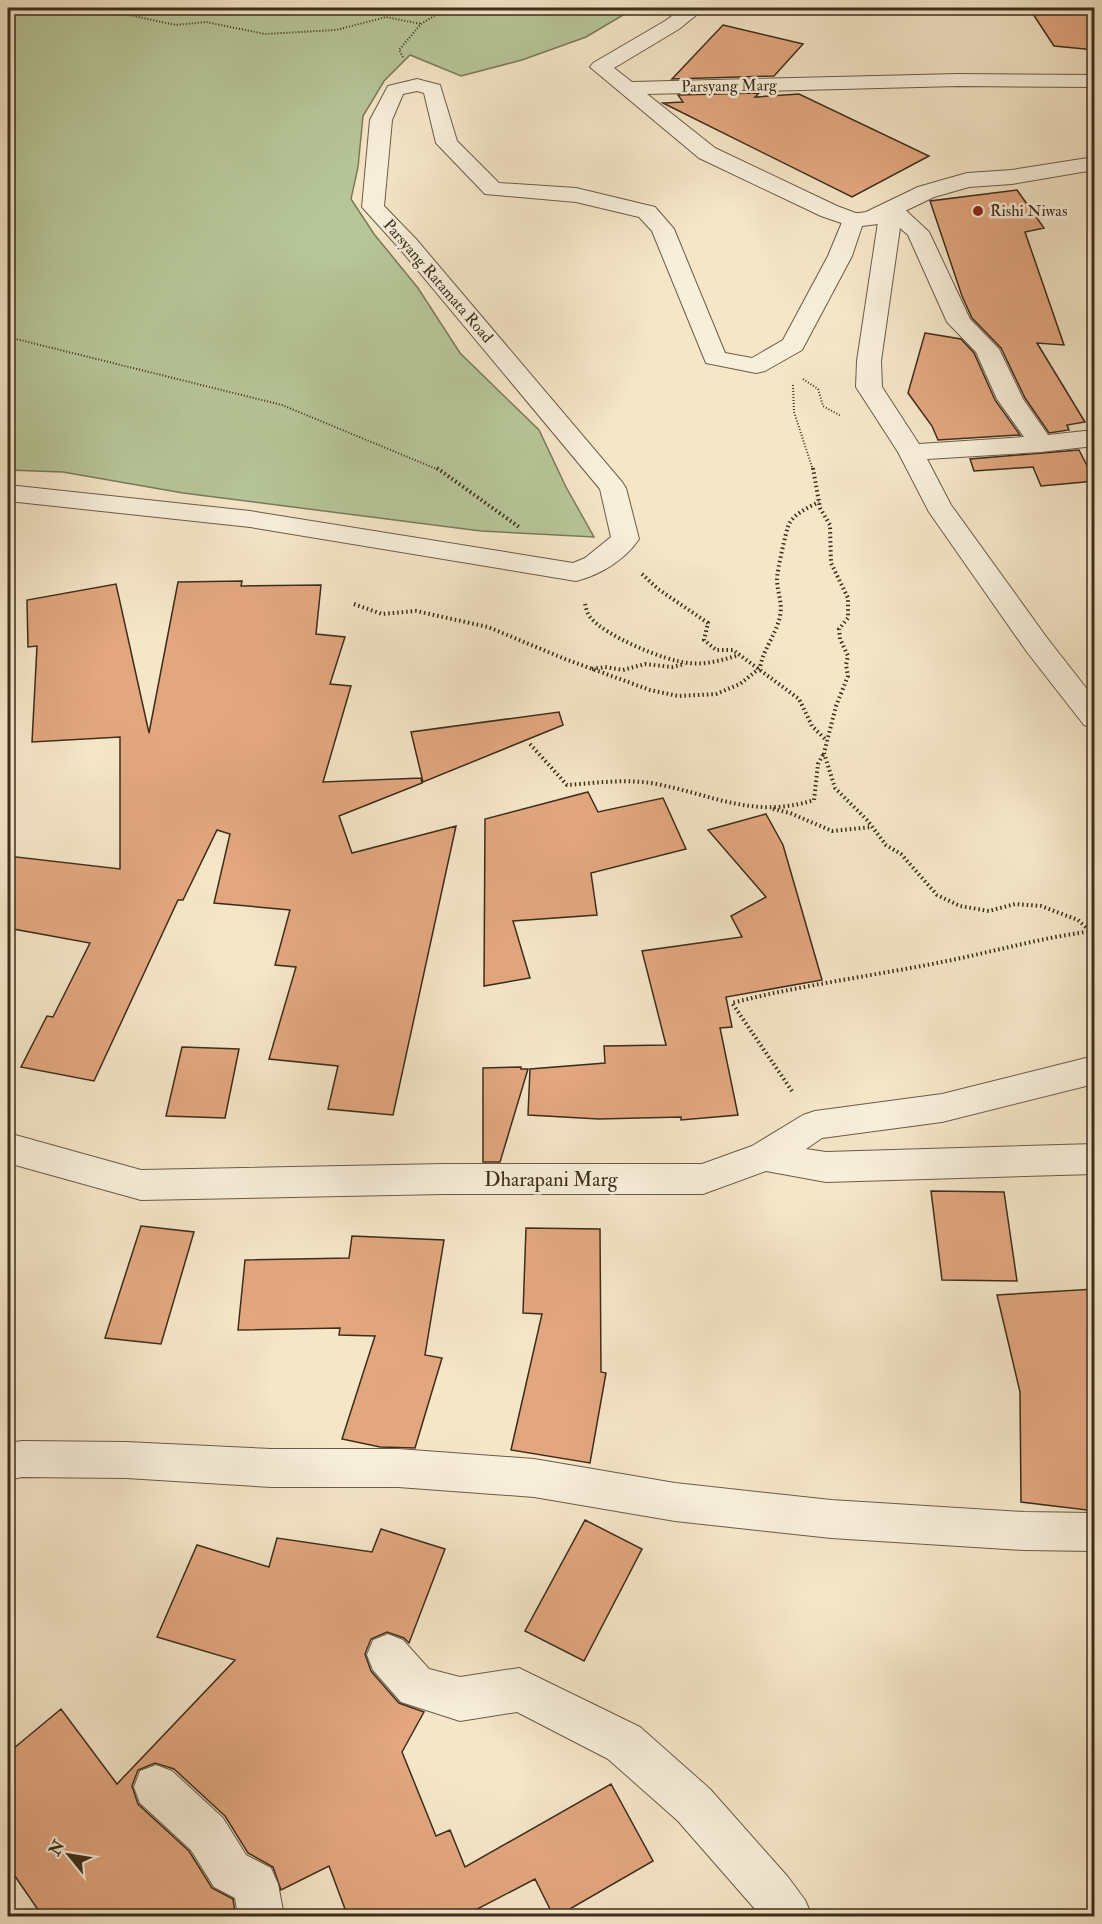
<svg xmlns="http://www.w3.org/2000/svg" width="1102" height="1924" font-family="'IM FELL Double Pica',serif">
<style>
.green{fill:#b7c699;stroke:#7a7a5a;stroke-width:1.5}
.building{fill:#e3a780;stroke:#3d2d1b;stroke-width:1.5}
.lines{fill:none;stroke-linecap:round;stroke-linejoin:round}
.minor-casing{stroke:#6b5b46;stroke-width:2}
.tertiary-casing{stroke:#6b5b46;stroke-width:2}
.path-far1{stroke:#3d2d1b;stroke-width:2;stroke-dasharray:1 2;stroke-linecap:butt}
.path{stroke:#3d2d1b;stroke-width:4;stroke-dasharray:1.5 3;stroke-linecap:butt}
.minor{fill:#f8efdb;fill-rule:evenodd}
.tertiary{fill:#f8efdb;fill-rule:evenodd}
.poi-dot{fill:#8f2418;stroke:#f8efdb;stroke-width:2}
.labels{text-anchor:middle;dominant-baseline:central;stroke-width:5;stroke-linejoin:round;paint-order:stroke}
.far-street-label{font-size:16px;fill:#3d2d1b;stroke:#f8efdb}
.far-poi-label{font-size:16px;fill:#3d2d1b;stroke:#f8efdb;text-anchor:start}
.street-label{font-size:20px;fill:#3d2d1b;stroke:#f8efdb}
</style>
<rect width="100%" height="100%" fill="#f5e6c8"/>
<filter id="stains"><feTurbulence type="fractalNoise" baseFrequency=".00333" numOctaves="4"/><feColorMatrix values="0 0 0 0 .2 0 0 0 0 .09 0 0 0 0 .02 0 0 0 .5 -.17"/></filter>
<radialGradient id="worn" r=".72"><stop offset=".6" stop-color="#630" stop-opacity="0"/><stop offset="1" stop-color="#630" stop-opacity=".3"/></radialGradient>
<path class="green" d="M 8,8 L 635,8 L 586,37 L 522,60 L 461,76 L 410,55 L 384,81 L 363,116 L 358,167 L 351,199 L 374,234 L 418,288 L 460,353 L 539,430 L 566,487 L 594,537 L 481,531 L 183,493 L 63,472 L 8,470 Z"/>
<path class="building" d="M 1029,8 L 1095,8 L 1095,50 L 1054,46 Z
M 723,25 L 803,44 L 774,76 L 672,79 Z
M 759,93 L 755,97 L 799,94 L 929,156 L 852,197 L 663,103 L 683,102 L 678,95 Z
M 1017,190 L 1044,228 L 1025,232 L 1064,345 L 1037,343 L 1085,422 L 1067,425 L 1069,430 L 1049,433 L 1025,398 L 1001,348 L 972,318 L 962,296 L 930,201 Z
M 925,333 L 961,339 L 974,353 L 995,400 L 1020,435 L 938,440 L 932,426 L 908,393 Z
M 1079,450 L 1095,481 L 1041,486 L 1033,467 L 974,471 L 970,459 Z
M 242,581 L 241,586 L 321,585 L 316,634 L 345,637 L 330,684 L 351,686 L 323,782 L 421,778 L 422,783 L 339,816 L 352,853 L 456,826 L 393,1115 L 328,1109 L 338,1066 L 269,1059 L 296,967 L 275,965 L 290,910 L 214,903 L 230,834 L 217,830 L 183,900 L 178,900 L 94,1081 L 21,1067 L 47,1016 L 53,1017 L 90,943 L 8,928 L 8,856 L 120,869 L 120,737 L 32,742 L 37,646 L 28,647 L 27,600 L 116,584 L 149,733 L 178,582 Z
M 559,712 L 563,725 L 423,782 L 411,732 Z
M 588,792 L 598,812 L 663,798 L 686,849 L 591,873 L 597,915 L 513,921 L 530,978 L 484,986 L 485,819 Z
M 766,814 L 783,845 L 822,980 L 726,997 L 732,1027 L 720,1028 L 738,1115 L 681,1120 L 681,1117 L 599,1119 L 528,1115 L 530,1069 L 605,1063 L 604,1046 L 666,1045 L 642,951 L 742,937 L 731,916 L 766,897 L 708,830 Z
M 182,1047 L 239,1049 L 225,1118 L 166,1116 Z
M 521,1067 L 521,1069 L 528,1069 L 500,1162 L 483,1162 L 483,1068 Z
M 931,1191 L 1004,1192 L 1017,1281 L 942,1280 Z
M 141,1226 L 194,1232 L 161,1344 L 105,1338 Z
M 526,1228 L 600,1229 L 601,1372 L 606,1373 L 590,1463 L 511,1450 L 542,1314 L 523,1313 Z
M 352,1236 L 444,1240 L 425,1355 L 442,1358 L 415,1448 L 380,1447 L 342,1439 L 375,1336 L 339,1335 L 340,1328 L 238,1330 L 245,1260 L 349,1258 Z
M 1095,1289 L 1095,1511 L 1021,1502 L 1020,1392 L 997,1295 Z
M 585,1520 L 642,1549 L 584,1661 L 525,1631 Z
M 381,1529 L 445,1549 L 409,1643 L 404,1638 L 387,1632 L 371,1639 L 365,1654 L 371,1671 L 399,1703 L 424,1712 L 402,1752 L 436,1836 L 450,1830 L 465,1867 L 611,1784 L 653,1861 L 556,1917 L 554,1917 L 535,1879 L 462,1917 L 348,1917 L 329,1866 L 281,1890 L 273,1867 L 248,1853 L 225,1816 L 174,1769 L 155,1763 L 138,1770 L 132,1786 L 138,1804 L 189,1851 L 212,1888 L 233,1899 L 235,1913 L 228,1917 L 43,1917 L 8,1866 L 8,1753 L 61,1709 L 117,1784 L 235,1660 L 157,1637 L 197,1545 L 269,1567 L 277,1538 L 372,1552 Z"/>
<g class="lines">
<defs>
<path id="minor" d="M 683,8 L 705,8 L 679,29 L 614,68 L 632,82 L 958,74 L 1094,75 L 1094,87 L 958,86 L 647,94 L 715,148 L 837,206 L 861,215 L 864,220 L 861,225 L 853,227 L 821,216 L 699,158 L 590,67 L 593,63 L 665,21 Z
M 891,202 L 899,204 L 929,232 L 970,319 L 999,349 L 1023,399 L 1048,435 L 1094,430 L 1094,446 L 1041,452 L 927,459 L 951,505 L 1047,638 L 1094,698 L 1094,728 L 1084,725 L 1027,652 L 929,512 L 898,452 L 856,387 L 857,361 L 880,209 L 883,204 ZM 900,228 L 908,235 L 947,322 L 976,352 L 997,399 L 1024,437 L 919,444 L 882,387 L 881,361 Z
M 1094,1056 L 1094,1084 L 942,1122 L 822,1138 L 806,1149 L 826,1152 L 1094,1144 L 1094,1174 L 826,1182 L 766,1171 L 703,1194 L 444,1194 L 141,1200 L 8,1163 L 8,1133 L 141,1170 L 444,1164 L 702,1164 L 752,1146 L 803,1115 L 815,1111 L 942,1094 Z
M 22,1441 L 126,1442 L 271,1449 L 398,1449 L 534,1459 L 675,1483 L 831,1500 L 1024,1512 L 1094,1513 L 1094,1551 L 1024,1550 L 831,1538 L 675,1521 L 534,1497 L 398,1487 L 271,1487 L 126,1478 L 22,1477 L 8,1480 L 8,1443 Z
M 388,1634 L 403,1640 L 429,1669 L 460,1677 L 519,1668 L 640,1727 L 710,1789 L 788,1877 L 805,1900 L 812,1916 L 761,1916 L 678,1821 L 608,1759 L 517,1712 L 460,1721 L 401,1702 L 373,1670 L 367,1655 L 373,1640 Z
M 156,1765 L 172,1771 L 223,1818 L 246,1855 L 271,1868 L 278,1884 L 284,1916 L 238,1916 L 235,1898 L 214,1887 L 191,1850 L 140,1803 L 134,1787 L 140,1771 Z"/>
<path id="tertiary" d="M 417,79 L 440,85 L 457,141 L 499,183 L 576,188 L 655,207 L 674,229 L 725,353 L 752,358 L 783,340 L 828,256 L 845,215 L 866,212 L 918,187 L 967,173 L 1012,170 L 1094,157 L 1094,170 L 1012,184 L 969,187 L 934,197 L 878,224 L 862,226 L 852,256 L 802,350 L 765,371 L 756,373 L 706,363 L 652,231 L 639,217 L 576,202 L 485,194 L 436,143 L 424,93 L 417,91 L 403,94 L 392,120 L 384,206 L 416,239 L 622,482 L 626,488 L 639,539 C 625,560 600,575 576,581 L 250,527 L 8,501 L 8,485 L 250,511 L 573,563 L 585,558 L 611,537 L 600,489 L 400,249 L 362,207 L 370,120 L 388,86 Z"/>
</defs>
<use href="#minor" class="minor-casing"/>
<use href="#tertiary" class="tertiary-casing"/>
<path class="path-far1" d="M 125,13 L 143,8
M 8,16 L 46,8 L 124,14 L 176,25 L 206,22 L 265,34 L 336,30 L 386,17 L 421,24
M 403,57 L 399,50 L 421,24 L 447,8
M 8,337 L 282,405 L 439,470
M 803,379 L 818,389 L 823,406 L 841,416
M 793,385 L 794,412 L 813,470"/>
<path class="path" d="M 437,468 L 519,527
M 813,468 L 820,508 L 830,525 L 831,563 L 848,598 L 848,618 L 839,629 L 840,639 L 848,656 L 846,665 L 848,676 L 836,706 L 824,753 L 835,788 L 867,820 L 886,845 L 901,854 L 937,895 L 960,906 L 989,911 L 1015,904 L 1041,906 L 1078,920 L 1091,932
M 642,574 L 658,589 L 708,623 L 704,640 L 716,650 L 733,650 L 799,699 L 812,726 L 827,741
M 354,604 L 382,614 L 416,611 L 488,627 L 565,659 L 650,690 L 678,696 L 716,694 L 740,684 L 760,668 C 763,649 776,635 780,616 C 783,603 777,592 777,579 C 777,572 786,530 789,524 C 795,513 809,507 819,502
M 585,604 C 586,608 587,613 590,617 C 605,636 665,661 689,663 C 706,665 723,660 739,655
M 592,669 L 605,667 L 623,670 L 645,664 L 672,667 L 685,664
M 530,744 L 567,785 C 595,783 623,779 651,783 C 710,793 752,820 814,800 L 818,764 L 824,753
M 773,809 L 790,813 L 832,831 L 872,827
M 792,1091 L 732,1003 C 801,985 872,976 942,962 C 993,952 1043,937 1094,931"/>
<use href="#minor" class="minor"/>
<use href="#tertiary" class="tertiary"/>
</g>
<circle class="poi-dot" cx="978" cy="211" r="6"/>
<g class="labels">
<g class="far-street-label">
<text transform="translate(729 86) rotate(-1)">Parsyang Marg</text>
<text transform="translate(438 281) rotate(49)">Parsyang Ratamata Road</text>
</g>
<g class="far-poi-label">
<text x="990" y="211">Rishi Niwas</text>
</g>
<g class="street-label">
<text x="551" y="1179">Dharapani Marg</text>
</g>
</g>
<rect width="1102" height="1924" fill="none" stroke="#f5e6c8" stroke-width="30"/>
<rect x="9" y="9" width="1084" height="1906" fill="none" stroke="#3d2d1b" stroke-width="3"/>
<rect x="15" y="15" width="1072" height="1894" fill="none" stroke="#3d2d1b" stroke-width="1.5"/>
<g transform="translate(69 1855) rotate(300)" stroke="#f8efdb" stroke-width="4.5" paint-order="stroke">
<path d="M0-4.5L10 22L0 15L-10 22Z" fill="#3d2d1b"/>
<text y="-9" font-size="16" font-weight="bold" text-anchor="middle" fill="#3d2d1b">N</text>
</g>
<rect width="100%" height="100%" filter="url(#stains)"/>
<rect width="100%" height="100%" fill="url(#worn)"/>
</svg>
